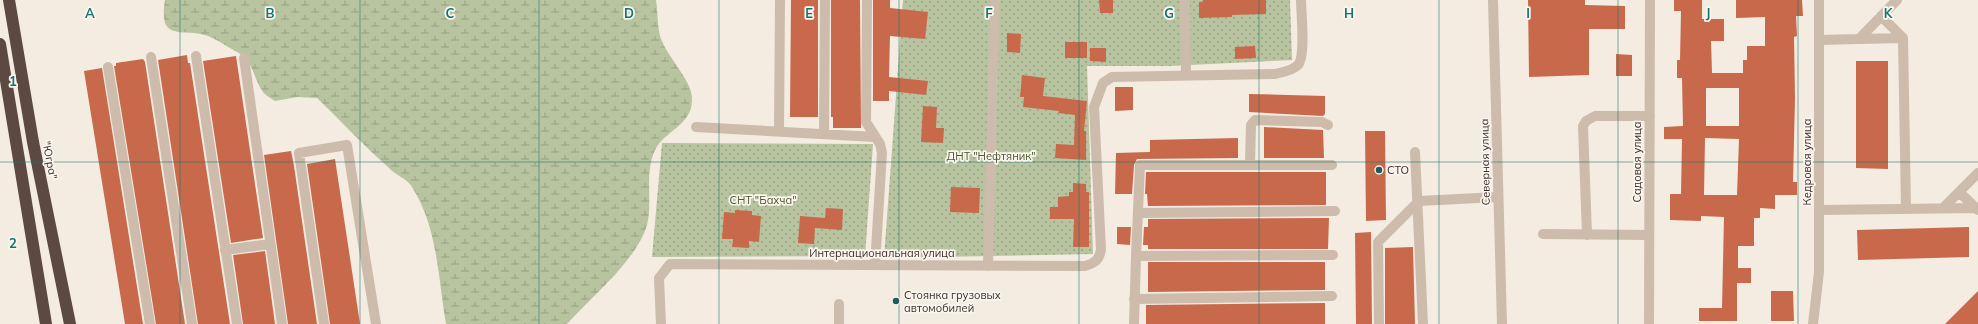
<svg xmlns="http://www.w3.org/2000/svg" width="1978" height="324" font-family="Mulish,sans-serif">
<style>
.wetland{fill:url(#wetland-marsh)}
.park{fill:url(#park-dots)}
.building{fill:#c8694b;fill-rule:evenodd}
.lines{fill:none;stroke-linecap:round;stroke-linejoin:round}
.minor{stroke:#cdbbac;stroke-width:10}
.highway{stroke:#5c4a42;stroke-width:12}
.grid{fill:none;stroke:#0f766e;stroke-width:1;stroke-opacity:0.55}
.poi-dot{fill:#1f5a5e;stroke:#fbf5ee;stroke-width:1.5}
.labels{text-anchor:middle;dominant-baseline:central;stroke-width:3.5;stroke-linejoin:round;paint-order:stroke}
.park-label{font-size:11px;fill:#4a5a2e;stroke:#fbf5ee}
.street-label{font-size:11px;fill:#3b302b;stroke:#fbf5ee}
.poi-label{font-size:11px;fill:#3b302b;stroke:#fbf5ee;text-anchor:start}
.grid-label{font-size:13px;text-anchor:middle;font-weight:bold;fill:#0f766e;stroke:#fbf5ee;stroke-width:3.5;stroke-linejoin:round;paint-order:stroke}
</style>
<defs>
<pattern id="wetland-marsh" width="20" height="14" patternUnits="userSpaceOnUse"><rect width="20" height="14" fill="#b8c4a0"/><path d="M1 5h8M5 5V1M11 12h8M15 12V8" fill="none" stroke="#97a083"/></pattern>
<pattern id="park-dots" width="8" height="8" patternUnits="userSpaceOnUse"><rect width="8" height="8" fill="#b8c4a0"/><path d="M2 2h.1M6 6h.1" fill="none" stroke="#97a083" stroke-width="1.8" stroke-linecap="round"/></pattern>
</defs>
<rect width="100%" height="100%" fill="#f4ebe1"/>
<path class="wetland" d="M 165,0 L 656,0 C 658,12 657,28 661,39 C 667,55 688,78 691,92 C 698,124 665,129 655,150 C 644,174 653,201 647,225 C 637,260 591,297 567,324 L 446,324 C 438,278 438,228 412,187 C 408,179 395,175 389,168 C 364,146 341,121 317,98 L 297,97 L 275,101 C 272,99 266,96 263,92 C 253,78 254,61 237,52 C 228,47 218,40 208,36 C 182,27 158,44 165,0 Z"/>
<path class="park" d="M 903,0 L 1290,0 L 1292,60 L 1169,66 L 1087,66 L 1093,254 L 884,258 Z
M 662,143 L 873,144 L 865,256 L 652,257 Z"/>
<path class="building" d="M 791,0 L 818,0 L 818,117 L 790,117 Z
M 831,0 L 860,0 L 861,128 L 833,128 L 833,117 L 831,117 Z
M 873,0 L 890,0 L 890,8 L 928,12 L 925,39 L 890,36 L 889,77 L 928,81 L 926,95 L 889,91 L 889,101 L 873,101 Z
M 1099,0 L 1113,0 L 1113,13 L 1100,13 Z
M 1203,0 L 1266,0 L 1266,14 L 1232,15 L 1232,17 L 1199,18 L 1199,2 L 1203,2 Z
M 1528,0 L 1585,0 L 1585,5 L 1625,6 L 1625,29 L 1589,29 L 1589,75 L 1529,77 Z
M 1674,0 L 1702,0 L 1702,19 L 1724,19 L 1724,41 L 1711,41 L 1712,73 L 1743,73 L 1743,60 L 1747,60 L 1747,46 L 1765,46 L 1765,17 L 1736,18 L 1736,0 L 1802,0 L 1803,16 L 1796,16 L 1797,36 L 1794,37 L 1795,98 L 1793,182 L 1797,182 L 1797,195 L 1775,195 L 1775,209 L 1760,208 L 1760,218 L 1754,218 L 1754,246 L 1738,246 L 1738,268 L 1751,268 L 1751,283 L 1737,283 L 1737,321 L 1699,321 L 1699,308 L 1722,308 L 1724,217 L 1701,216 L 1701,221 L 1670,220 L 1670,194 L 1681,194 L 1682,139 L 1664,139 L 1664,127 L 1683,126 L 1682,78 L 1677,78 L 1677,60 L 1680,60 L 1681,11 L 1674,11 ZM 1706,88 L 1739,88 L 1739,126 L 1706,126 ZM 1705,138 L 1739,139 L 1737,195 L 1704,195 Z
M 1007,33 L 1021,34 L 1020,53 L 1007,52 Z
M 1065,42 L 1087,42 L 1087,58 L 1065,58 Z
M 1255,46 L 1256,58 L 1235,59 L 1235,47 Z
M 1090,48 L 1106,48 L 1106,62 L 1090,61 Z
M 1616,54 L 1632,55 L 1632,76 L 1616,76 Z
M 187,55 L 188,63 L 190,63 L 230,324 L 198,324 L 158,60 Z
M 236,56 L 263,238 L 231,243 L 203,61 Z
M 143,59 L 145,62 L 185,324 L 156,324 L 114,66 L 116,66 L 116,63 Z
M 1856,61 L 1888,61 L 1888,169 L 1856,168 Z
M 102,68 L 143,324 L 125,324 L 84,71 Z
M 1022,75 L 1045,78 L 1043,96 L 1087,101 L 1084,131 L 1086,131 L 1086,160 L 1055,158 L 1056,144 L 1074,145 L 1075,115 L 1058,113 L 1059,111 L 1023,107 L 1024,97 L 1020,97 Z
M 1115,87 L 1133,87 L 1133,110 L 1115,111 Z
M 1249,94 L 1325,96 L 1325,114 L 1323,116 L 1249,112 Z
M 923,106 L 937,107 L 936,128 L 944,128 L 943,143 L 921,142 Z
M 1264,127 L 1323,130 L 1324,158 L 1264,158 Z
M 1365,131 L 1385,131 L 1386,220 L 1366,221 Z
M 1238,138 L 1238,158 L 1137,159 L 1134,165 L 1132,194 L 1115,194 L 1116,153 L 1150,152 L 1150,140 Z
M 291,151 L 294,166 L 317,324 L 288,324 L 264,155 Z
M 335,159 L 360,324 L 330,324 L 307,164 Z
M 1146,172 L 1326,172 L 1326,205 L 1148,206 L 1147,194 L 1145,194 Z
M 1073,183 L 1086,184 L 1086,192 L 1089,192 L 1089,247 L 1073,247 L 1074,219 L 1050,219 L 1050,207 L 1058,207 L 1058,197 L 1069,196 L 1069,192 L 1073,192 Z
M 951,187 L 980,188 L 979,213 L 950,212 Z
M 826,208 L 843,209 L 842,230 L 815,228 L 814,244 L 798,243 L 800,216 L 825,218 Z
M 735,210 L 752,211 L 752,215 L 761,216 L 759,242 L 749,241 L 749,248 L 732,247 L 733,239 L 722,239 L 724,212 L 735,213 Z
M 1329,218 L 1328,249 L 1148,249 L 1148,245 L 1143,245 L 1144,227 L 1148,227 L 1148,219 Z
M 1117,227 L 1131,227 L 1130,245 L 1117,244 Z
M 1969,227 L 1969,257 L 1858,260 L 1857,230 Z
M 1371,232 L 1372,324 L 1356,324 L 1355,233 Z
M 1413,247 L 1415,324 L 1385,324 L 1385,248 Z
M 265,251 L 275,324 L 243,324 L 233,255 Z
M 1148,262 L 1325,262 L 1325,290 L 1148,292 Z
M 1771,291 L 1793,291 L 1794,321 L 1771,321 Z
M 1978,291 L 1978,324 L 1945,324 Z
M 1325,303 L 1325,324 L 1146,324 L 1146,305 Z"/>
<g class="lines">
<path class="minor" d="M 867,0 L 866,122 L 880,144 L 882,153 L 875,265
M 1185,0 L 1186,74
M 1493,0 L 1502,324
M 1881,16 L 1903,38
M 1859,39 L 1903,38 L 1906,209
M 1819,40 L 1859,39 L 1897,0
M 196,56 L 237,324
M 151,57 L 192,324
M 244,58 L 282,324
M 108,67 L 150,324
M 696,127 L 875,137
M 779,131 L 780,0
M 824,134 L 825,0
M 1415,152 L 1423,324
M 1250,164 L 1251,125 L 1255,120 L 1322,122 L 1328,125
M 1943,208 L 1959,192
M 1976,208 L 1959,192 L 1978,173
M 1819,210 L 1976,208 L 1978,210
M 1139,213 L 1335,211
M 1543,234 L 1649,235
M 1587,235 L 1583,126 L 1586,121 L 1595,116 L 1650,116
M 225,250 L 270,244
M 1136,256 L 1140,165 L 1332,165
M 988,266 L 995,0
M 1134,299 L 1332,296
M 839,304 L 839,324
M 324,324 L 299,153 L 347,145 L 376,324
M 661,324 L 659,278 L 670,264 L 1085,266 C 1095,263 1099,260 1101,250 L 1094,107 L 1103,83 L 1112,77 L 1275,74 C 1282,72 1292,71 1298,65 C 1306,56 1301,13 1301,0
M 1134,324 L 1136,256 L 1333,255
M 1379,324 L 1378,242 L 1419,201 L 1498,197
M 1649,324 L 1650,0
M 1813,324 L 1819,272 L 1819,0"/>
<path class="highway" d="M 9,0 L 33,142 L 70,324
M 0,44 L 46,324"/>
</g>
<path class="grid" d="M 180,0 L 180,324M 360,0 L 360,324M 539,0 L 539,324M 719,0 L 719,324M 899,0 L 899,324M 1079,0 L 1079,324M 1259,0 L 1259,324M 1439,0 L 1439,324M 1618,0 L 1618,324M 1798,0 L 1798,324M 0,162 L 1978,162"/>
<g class="poi-dot">
<circle cx="1379" cy="170" r="4"/>
<circle cx="896" cy="301" r="4"/>
</g>
<g class="labels">
<g class="park-label">
<text x="991" y="156">ДНТ "Нефтяник"</text>
<text x="763" y="200">СНТ "Бахча"</text>
</g>
<g class="street-label">
<text transform="translate(50 160) rotate(79)">"Югра"</text>
<text transform="translate(1485 162) rotate(-91)">Северная улица</text>
<text transform="translate(1637 162) rotate(-90)">Садовая улица</text>
<text transform="translate(1807 162) rotate(-90)">Кедровая улица</text>
<text x="882" y="253">Интернациональная улица</text>
</g>
<g class="poi-label">
<text x="1387" y="170">СТО</text>
<text x="904" y="295">Стоянка грузовых<tspan x="904" dy="13">автомобилей</tspan></text>
</g>
</g>
<g class="grid-label">
<text x="90" y="18">A</text>
<text x="270" y="18">B</text>
<text x="450" y="18">C</text>
<text x="629" y="18">D</text>
<text x="809" y="18">E</text>
<text x="989" y="18">F</text>
<text x="1169" y="18">G</text>
<text x="1349" y="18">H</text>
<text x="1528" y="18">I</text>
<text x="1708" y="18">J</text>
<text x="1888" y="18">K</text>
<text x="13" y="86">1</text>
<text x="13" y="248">2</text>
</g>
</svg>
